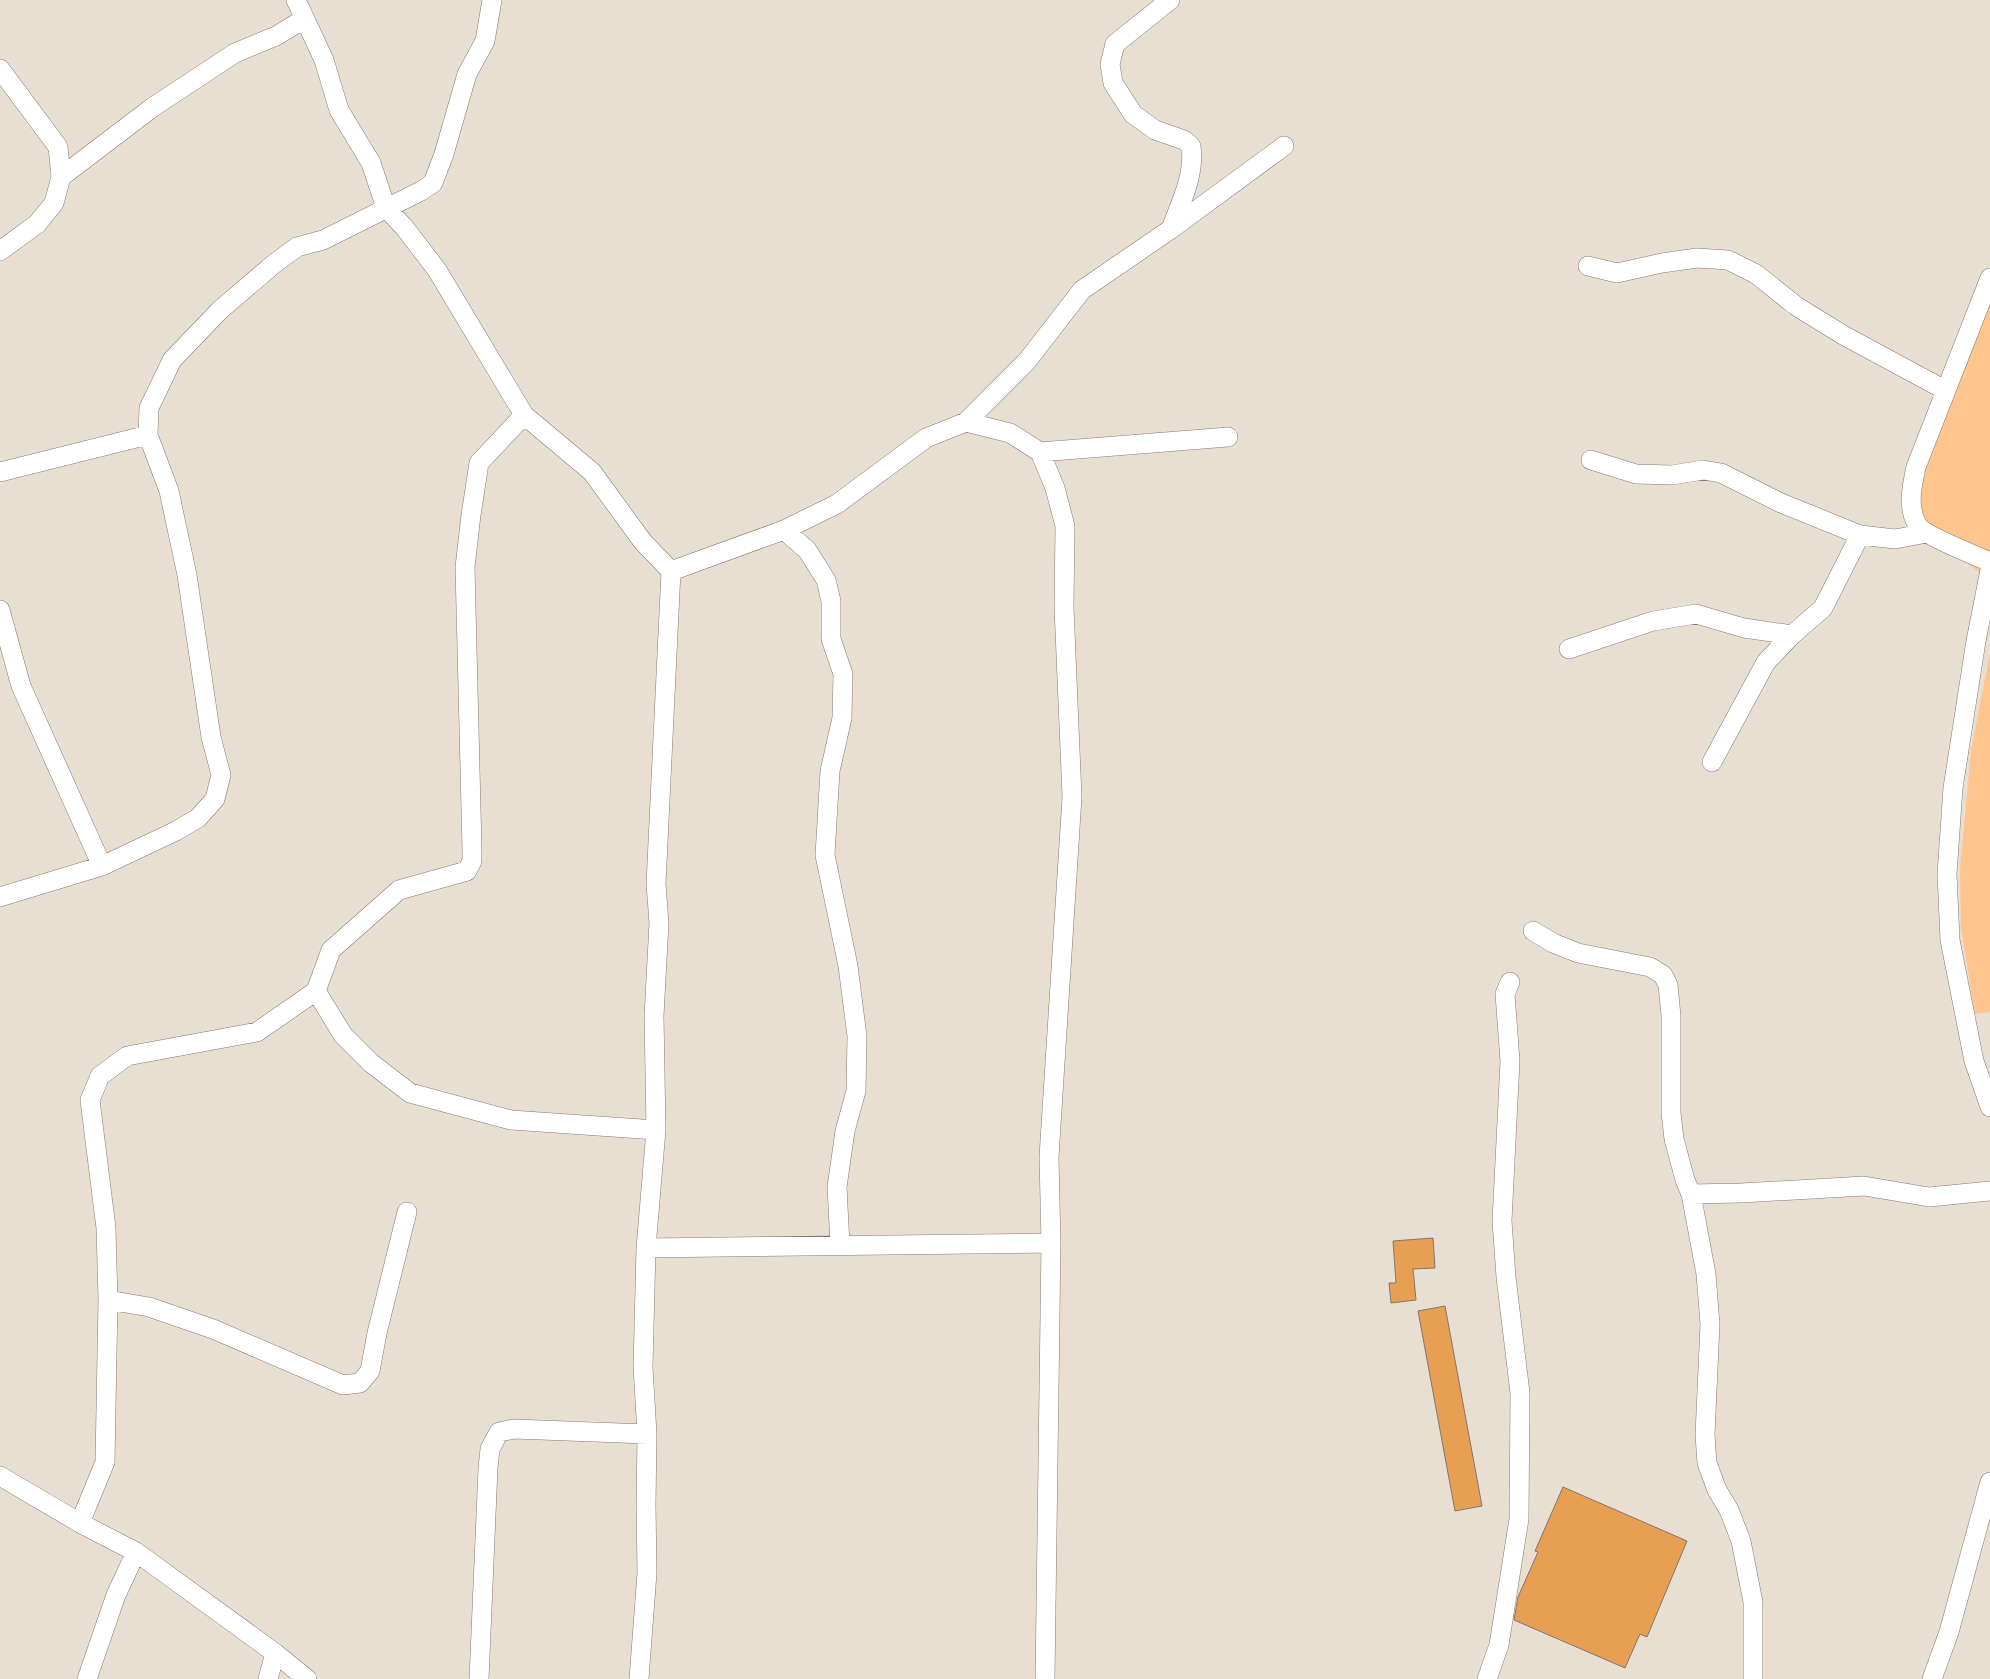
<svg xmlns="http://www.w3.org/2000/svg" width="1990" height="1679" font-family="Bitter,serif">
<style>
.green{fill:#fec68e}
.building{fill:#e69f53;stroke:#81776d}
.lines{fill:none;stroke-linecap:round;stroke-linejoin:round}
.minor-casing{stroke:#857a70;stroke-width:20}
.minor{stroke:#fff;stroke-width:19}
</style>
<rect width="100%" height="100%" fill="#e9ded2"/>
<path class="green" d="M 1990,294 L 1990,582 L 1908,512 Z
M 1990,653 L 1990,1012 L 1975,1014 L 1961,928 L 1960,871 L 1971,751 Z"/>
<path class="building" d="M 1433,1238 L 1435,1268 L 1413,1269 L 1416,1300 L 1391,1303 L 1389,1283 L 1396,1283 L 1393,1241 Z
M 1445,1306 L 1482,1506 L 1455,1511 L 1418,1311 Z
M 1563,1487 L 1687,1541 L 1647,1637 L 1640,1634 L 1625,1668 L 1514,1620 L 1518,1597 L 1538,1552 L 1535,1551 Z"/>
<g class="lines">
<defs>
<path id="minor" d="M 296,0 L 324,60 L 339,110 L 371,163 L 386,208 L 404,227 L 437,270 L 524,415 L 592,472 L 643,542 L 671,571 L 784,530 L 837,504 L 926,438 L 966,422 L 1010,433 L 1040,452 L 1228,437
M 1170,0 L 1115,44 L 1110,64 L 1113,83 L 1133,114 L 1155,130 L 1184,140 L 1191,146 C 1195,175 1181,202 1171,229
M 0,69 L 58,147 L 61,177 L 54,203 L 37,224 L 0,251
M 61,177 L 153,107 L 235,53 L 276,36 L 304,19
M 1588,266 L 1617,273 L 1662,263 L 1697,258 L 1728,260 L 1756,274 L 1796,306 L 1843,335 L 1945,390
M 1990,278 L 1916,467 C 1912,486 1907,506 1917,524 C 1922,535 1977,556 1990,562
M 966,422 L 1027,361 L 1082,290 L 1171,229 L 1284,146
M 1040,452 L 1055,488 L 1065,526 L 1064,607 L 1072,797 L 1049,1157 L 1051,1243 L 1045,1679
M 1591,460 L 1636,474 L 1672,475 L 1703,470 L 1721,473 L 1781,503 L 1860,535 L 1895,539 L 1927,533
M 0,472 L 148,435
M 784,530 L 807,550 L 826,580 L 831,601 L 831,639 L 843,674 L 842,718 L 830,771 L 825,855 L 848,966 L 857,1036 L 856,1091 L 845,1131 L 837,1187 L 840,1244
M 1990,570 L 1976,641 L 1953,788 L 1947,874 L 1950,940 L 1974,1061 L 1990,1107
M 0,610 L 21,686 L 102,866
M 1569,649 L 1653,621 L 1696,614 L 1744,628 L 1792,635
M 1712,762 L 1766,662 L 1792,635 L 1823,608 L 1860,535
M 0,897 L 102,866 L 176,831 L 198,818 L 215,799 L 221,775 L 211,737 L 187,575 L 169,491 L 148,435 L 149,408 L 172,360 L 220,310 L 275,263 L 297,247 L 323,240 L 421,191 L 433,183 L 444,154 L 467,74 L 485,41 L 492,0
M 1533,931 L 1553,943 L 1578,953 L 1650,967 L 1663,975 L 1668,985 L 1671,1016 L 1671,1113 L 1674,1139 L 1685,1180 L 1691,1194 L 1706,1274 L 1710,1324 L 1705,1435 L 1707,1463 L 1717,1490 L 1729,1510 L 1741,1541 L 1753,1602 L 1753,1679
M 316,991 L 343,1035 L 371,1063 L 410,1093 L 511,1120 L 656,1130
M 1691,1194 L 1741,1193 L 1864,1186 L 1929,1197 L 1990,1191
M 646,1248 L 1051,1243
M 108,1300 L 149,1307 L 213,1329 L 343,1385 L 360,1383 L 370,1371 L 377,1333 L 407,1212
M 0,1476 L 80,1523 L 136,1552 L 275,1653 L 307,1679
M 80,1523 L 105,1462 L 108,1300 L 106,1228 L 90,1100 L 100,1076 L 127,1056 L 257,1032 L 316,991 L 331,950 L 399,890 L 467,871 L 472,861 L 472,849 L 465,567 L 471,515 L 479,463 L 524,415
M 87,1679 L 116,1595 L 136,1552
M 268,1679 L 275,1653
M 479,1679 L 488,1468 L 490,1449 L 499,1432 L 514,1429 L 647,1434
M 639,1679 L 647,1573 L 646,1505 L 647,1434 L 643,1367 L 646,1248 L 656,1130 L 654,1016 L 659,923 L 656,884 L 671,571
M 1487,1679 L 1499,1645 L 1519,1519 L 1520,1393 L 1506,1277 L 1502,1221 L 1510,1061 L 1505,994 L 1510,982
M 1932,1679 L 1949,1632 L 1990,1482"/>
</defs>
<use href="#minor" class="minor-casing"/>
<use href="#minor" class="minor"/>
</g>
</svg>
